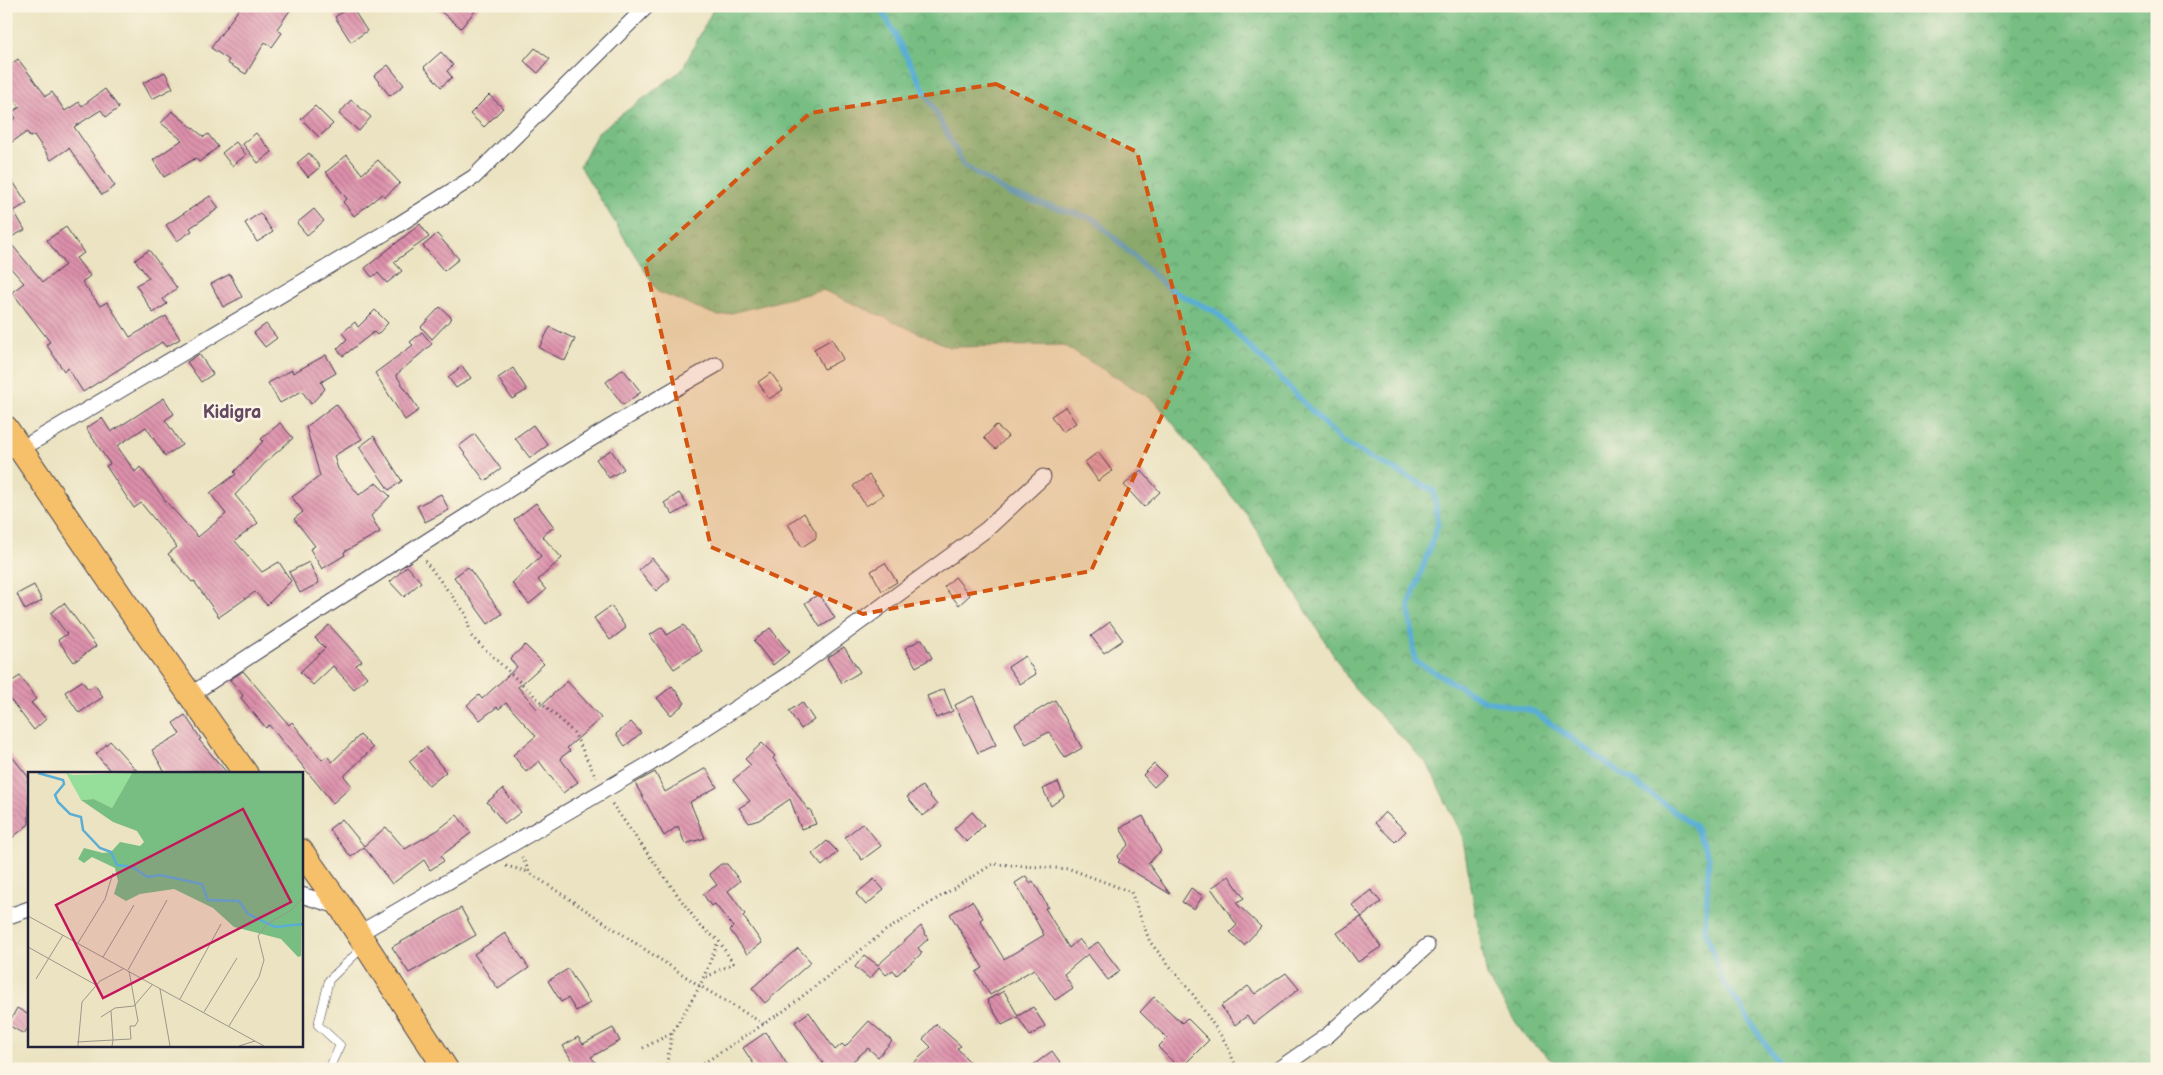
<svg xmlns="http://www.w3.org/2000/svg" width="2163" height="1075" font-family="'Balsamiq Sans',sans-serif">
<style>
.forest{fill:url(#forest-crowns);stroke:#4d705f}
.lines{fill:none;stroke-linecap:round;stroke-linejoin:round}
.stream{stroke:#5aaed5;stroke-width:5.5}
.building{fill:url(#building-back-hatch)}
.lane-casing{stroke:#403f4f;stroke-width:9}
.street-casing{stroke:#403f4f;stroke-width:17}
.primary-casing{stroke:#403f4f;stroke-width:26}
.path{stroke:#403f4f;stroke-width:3;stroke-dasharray:1 4;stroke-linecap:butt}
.lane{stroke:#fff;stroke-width:8}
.street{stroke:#fff;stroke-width:15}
.primary{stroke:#f6c06b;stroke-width:24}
.marked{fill:#d45411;fill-opacity:0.2;stroke:#d45411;stroke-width:4;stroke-dasharray:10 6;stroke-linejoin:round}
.labels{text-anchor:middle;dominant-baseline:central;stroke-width:5;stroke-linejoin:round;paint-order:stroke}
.district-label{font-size:18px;font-weight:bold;fill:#634862;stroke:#fcf5e5}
.inset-river{fill:none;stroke:#5aaed5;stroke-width:2.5}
.inset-road{fill:none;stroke:#9b968b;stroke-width:1}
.view{fill:#c2185b;fill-opacity:0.15;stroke:#c2185b;stroke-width:2.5}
.inset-edge{fill:none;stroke:#22223b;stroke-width:2.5}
</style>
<defs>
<pattern id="forest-crowns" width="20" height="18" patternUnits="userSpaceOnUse" patternTransform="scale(1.25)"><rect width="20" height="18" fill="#78be83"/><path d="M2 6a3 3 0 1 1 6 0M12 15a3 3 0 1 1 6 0" fill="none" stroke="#629a6c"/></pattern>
<pattern id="building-back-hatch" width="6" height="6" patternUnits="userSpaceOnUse" patternTransform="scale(1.25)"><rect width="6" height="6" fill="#dd90ab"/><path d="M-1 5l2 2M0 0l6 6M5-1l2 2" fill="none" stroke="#b3758c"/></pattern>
</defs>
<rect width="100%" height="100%" fill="#fcf5e5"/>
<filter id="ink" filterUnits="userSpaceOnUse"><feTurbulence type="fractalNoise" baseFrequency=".02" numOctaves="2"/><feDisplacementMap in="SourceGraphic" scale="10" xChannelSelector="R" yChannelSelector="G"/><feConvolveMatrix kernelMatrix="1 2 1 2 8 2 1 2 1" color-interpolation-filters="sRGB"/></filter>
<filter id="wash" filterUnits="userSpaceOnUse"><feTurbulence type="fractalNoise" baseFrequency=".0096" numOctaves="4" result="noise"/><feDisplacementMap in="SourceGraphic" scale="20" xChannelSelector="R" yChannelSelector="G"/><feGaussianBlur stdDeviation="1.12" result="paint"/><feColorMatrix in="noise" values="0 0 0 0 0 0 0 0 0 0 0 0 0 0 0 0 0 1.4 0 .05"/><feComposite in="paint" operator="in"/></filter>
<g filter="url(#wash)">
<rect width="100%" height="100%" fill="#ebe3c1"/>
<path class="forest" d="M 715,6 L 2157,6 L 2157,1069 L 1563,1069 L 1526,1038 L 1487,977 L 1462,835 L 1428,765 L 1352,685 L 1247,515 L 1155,401 L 1063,345 L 950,347 L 823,290 L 719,316 L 658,292 L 580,166 L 598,132 L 682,70 Z"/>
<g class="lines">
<path class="stream" d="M 877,6 L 881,8 L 964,166 L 1010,194 L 1094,219 L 1170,290 L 1216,312 L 1341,441 L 1434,491 L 1438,524 L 1409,606 L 1415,661 L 1483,700 L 1533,711 L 1694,825 L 1709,857 L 1705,930 L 1723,981 L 1782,1069"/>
</g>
<g id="blocks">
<path class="building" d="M 241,6 L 293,6 L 277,29 L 282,33 L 272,47 L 265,42 L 246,74 L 227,63 L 229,60 L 211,48 Z
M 351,6 L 367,31 L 351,42 L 335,17 Z
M 434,6 L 479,6 L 461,28 Z
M 535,48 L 550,59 L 538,73 L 524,61 Z
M 441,52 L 453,65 L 447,71 L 452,77 L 441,87 L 424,67 Z
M 18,59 L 46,96 L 52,92 L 65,111 L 79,102 L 82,106 L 105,89 L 119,108 L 106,117 L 101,110 L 74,127 L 115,186 L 102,195 L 69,148 L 51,160 L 34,135 L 30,137 L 27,132 L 6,146 L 6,125 L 16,118 L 12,112 L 20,107 L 6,89 L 6,68 Z
M 388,65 L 404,85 L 390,96 L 374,76 Z
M 165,72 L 173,88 L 152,99 L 143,83 Z
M 489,95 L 503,108 L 484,127 L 470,114 Z
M 351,100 L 371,117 L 359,131 L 339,114 Z
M 315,106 L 333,124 L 319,137 L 301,119 Z
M 172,111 L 204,137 L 208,134 L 218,147 L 199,162 L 196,158 L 164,177 L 153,160 L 182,140 L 161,123 Z
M 256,133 L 272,152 L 258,163 L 243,144 Z
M 236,142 L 246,155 L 232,166 L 222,153 Z
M 309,153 L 320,167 L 308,177 L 297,163 Z
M 347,155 L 362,174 L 378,160 L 400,183 L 385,197 L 382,194 L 354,216 L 343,202 L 347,199 L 326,172 Z
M 6,171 L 27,203 L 14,211 L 25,230 L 7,239 L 43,282 L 65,265 L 47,240 L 66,227 L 84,253 L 76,258 L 90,276 L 82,282 L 100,306 L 107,302 L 130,337 L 166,316 L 180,339 L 166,347 L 162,342 L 83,392 L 68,368 L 64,371 L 46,344 L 50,342 L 12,292 L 24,283 L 6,263 Z
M 210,196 L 219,208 L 190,228 L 192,231 L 177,241 L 166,225 Z
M 314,209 L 324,221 L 307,235 L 297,223 Z
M 260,213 L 273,232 L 257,242 L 245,223 Z
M 420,224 L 429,237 L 394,262 L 402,271 L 387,283 L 378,273 L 372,277 L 365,268 Z
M 437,234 L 459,259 L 444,271 L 423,246 Z
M 149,250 L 177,288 L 163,299 L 167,304 L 153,313 L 136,285 L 149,278 L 135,260 Z
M 230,274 L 242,297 L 223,307 L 211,284 Z
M 440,307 L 452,318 L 432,339 L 421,327 Z
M 375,310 L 388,323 L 377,335 L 374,332 L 343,356 L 337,349 L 347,339 L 342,333 L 355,322 L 358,327 Z
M 266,324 L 277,338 L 265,347 L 254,333 Z
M 550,327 L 575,339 L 565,361 L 539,348 Z
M 422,332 L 432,344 L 396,375 L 419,410 L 405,420 L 375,373 L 413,345 L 410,342 Z
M 832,339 L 843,359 L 824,369 L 814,349 Z
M 199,354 L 213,374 L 201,382 L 187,362 Z
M 326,355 L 336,373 L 321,382 L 325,389 L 311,404 L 302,391 L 280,403 L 268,383 L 292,370 L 293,373 Z
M 462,366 L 471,378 L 456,388 L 448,377 Z
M 513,368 L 527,390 L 512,399 L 498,378 Z
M 623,369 L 641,392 L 623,405 L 606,382 Z
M 771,373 L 783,390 L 769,399 L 758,382 Z
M 164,398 L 174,414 L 165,420 L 182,445 L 165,456 L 146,427 L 117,446 L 135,472 L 140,467 L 169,505 L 198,537 L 226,514 L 210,493 L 236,474 L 234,472 L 263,441 L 261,439 L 280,423 L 293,438 L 267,461 L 235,495 L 258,523 L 235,541 L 262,572 L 279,562 L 291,581 L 267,605 L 255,592 L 219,617 L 194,581 L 192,582 L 168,554 L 177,547 L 141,503 L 134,508 L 106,466 L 110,464 L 86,428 L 102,418 L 111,432 Z
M 336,404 L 362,439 L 334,456 L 338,469 L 359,495 L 376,483 L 390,496 L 371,516 L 380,532 L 344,552 L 345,555 L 322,569 L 310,549 L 315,546 L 294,519 L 303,512 L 292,497 L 320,476 L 306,427 Z
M 1065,407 L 1076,423 L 1062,432 L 1051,416 Z
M 533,425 L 548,445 L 530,458 L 515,438 Z
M 996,425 L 1008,436 L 996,449 L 984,438 Z
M 475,434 L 501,469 L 485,481 L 459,446 Z
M 374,436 L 402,481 L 389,490 L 359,447 Z
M 611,450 L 624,469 L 609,478 L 596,459 Z
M 1098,452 L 1112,471 L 1098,481 L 1085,462 Z
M 1141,470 L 1160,492 L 1144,507 L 1124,485 Z
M 869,475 L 883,495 L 866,506 L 853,486 Z
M 679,493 L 688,506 L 673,515 L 664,503 Z
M 441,494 L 449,510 L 425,522 L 417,506 Z
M 536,503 L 554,527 L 542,536 L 562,558 L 538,580 L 546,590 L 529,604 L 512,583 L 541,556 L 514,520 Z
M 804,513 L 816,532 L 816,538 L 802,547 L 788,524 Z
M 652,558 L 670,579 L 656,591 L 639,570 Z
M 309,562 L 319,583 L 300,593 L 289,572 Z
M 885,563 L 897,582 L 882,591 L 871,571 Z
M 407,566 L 421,582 L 404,597 L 390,582 Z
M 468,567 L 502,614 L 488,624 L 454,577 Z
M 955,577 L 970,595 L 959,605 L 944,587 Z
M 34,585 L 42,601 L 25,610 L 17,594 Z
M 819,594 L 835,618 L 820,627 L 805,603 Z
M 64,603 L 96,646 L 74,662 L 58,640 L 67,634 L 51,613 Z
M 611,606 L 626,628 L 610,640 L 594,618 Z
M 1110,622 L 1123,640 L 1104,653 L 1091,636 Z
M 329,625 L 362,661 L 356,665 L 367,677 L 354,689 L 333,666 L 313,685 L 300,672 L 325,648 L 315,638 Z
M 684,625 L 702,651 L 674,669 L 650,635 L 662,627 L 667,635 Z
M 770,628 L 789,652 L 773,665 L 754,641 Z
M 922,639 L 932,658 L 916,667 L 905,648 Z
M 525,645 L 544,664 L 518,687 L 537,709 L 567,681 L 601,718 L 567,748 L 570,751 L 560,758 L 578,782 L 563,793 L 539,761 L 526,772 L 513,755 L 536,736 L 506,703 L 499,709 L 497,707 L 480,720 L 467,705 L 479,695 L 482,699 L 517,667 L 510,659 Z
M 844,647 L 860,672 L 842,683 L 827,658 Z
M 1025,656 L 1036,674 L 1020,684 L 1008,667 Z
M 243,671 L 289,725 L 292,722 L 322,760 L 327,756 L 332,762 L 360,735 L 373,748 L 344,776 L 352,786 L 333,803 L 269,725 L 266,728 L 241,698 L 243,695 L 230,680 Z
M 20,676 L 36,699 L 31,703 L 46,719 L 34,730 L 6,694 L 6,685 Z
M 82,681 L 88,689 L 95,685 L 103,697 L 79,713 L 65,692 Z
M 672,686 L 685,703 L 671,715 L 657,698 Z
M 944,689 L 953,711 L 936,718 L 927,696 Z
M 973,696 L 996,745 L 978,753 L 955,705 Z
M 1055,700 L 1082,748 L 1065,758 L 1049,732 L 1026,744 L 1015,724 Z
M 802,702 L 814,720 L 801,729 L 789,711 Z
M 185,715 L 201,739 L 199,740 L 228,774 L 166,774 L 152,750 L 180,734 L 173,723 Z
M 631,722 L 641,733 L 625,746 L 616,734 Z
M 110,741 L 140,774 L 113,774 L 96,754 Z
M 762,743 L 775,756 L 773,758 L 808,810 L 810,809 L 816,824 L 801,829 L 790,799 L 759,820 L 749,823 L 739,808 L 750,801 L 733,780 L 751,765 L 745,759 Z
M 426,747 L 446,772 L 429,786 L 409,761 Z
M 6,749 L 29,778 L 29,824 L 6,843 Z
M 1154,764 L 1166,776 L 1154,787 L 1143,775 Z
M 706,768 L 717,787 L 690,802 L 705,838 L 685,844 L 678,826 L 664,836 L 635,783 L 655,772 L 665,792 Z
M 1058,782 L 1064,796 L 1051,806 L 1043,789 Z
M 922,786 L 937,805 L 923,816 L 907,797 Z
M 503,789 L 521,812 L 505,824 L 487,802 Z
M 972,812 L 984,825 L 967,842 L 954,829 Z
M 1385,812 L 1406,831 L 1395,842 L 1375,823 Z
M 457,815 L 471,833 L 441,856 L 444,861 L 430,870 L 424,860 L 392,884 L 364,847 L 351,857 L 329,829 L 342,819 L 364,846 L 386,827 L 405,849 L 438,830 Z
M 1143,816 L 1161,851 L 1148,863 L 1170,894 L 1118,862 L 1120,860 L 1117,857 L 1129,844 L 1120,828 Z
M 863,823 L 881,846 L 862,860 L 845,837 Z
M 827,841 L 838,852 L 822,866 L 812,854 Z
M 721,864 L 727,864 L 740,881 L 728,891 L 745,914 L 743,916 L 762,943 L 747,954 L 730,930 L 733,927 L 715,904 L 711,906 L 703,894 L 717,885 L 709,874 Z
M 1026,876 L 1030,883 L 1033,881 L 1048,907 L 1045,908 L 1069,948 L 1079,939 L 1087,949 L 1098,942 L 1120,971 L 1108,980 L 1088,954 L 1064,974 L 1073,988 L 1055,1000 L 1034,969 L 990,995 L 976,972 L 983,968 L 950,914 L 972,901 L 983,918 L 980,920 L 1004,959 L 1044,935 L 1015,883 Z
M 1229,876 L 1244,898 L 1236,903 L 1261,927 L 1244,945 L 1230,932 L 1237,925 L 1211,888 Z
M 874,879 L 884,890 L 866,905 L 856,894 Z
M 1191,888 L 1203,896 L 1194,909 L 1182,902 Z
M 1371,890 L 1381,902 L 1362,917 L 1352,905 Z
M 461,908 L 476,935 L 409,973 L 392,947 Z
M 1361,917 L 1381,947 L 1358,962 L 1337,933 Z
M 921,926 L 928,939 L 918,948 L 922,953 L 897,975 L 893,970 L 886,975 L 879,967 L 870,979 L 855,967 L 864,955 L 878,965 Z
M 505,933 L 529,968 L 498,989 L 474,954 Z
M 798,948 L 811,962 L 765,1003 L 752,988 Z
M 568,969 L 590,1003 L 576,1011 L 568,998 L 561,1002 L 548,981 Z
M 1286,973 L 1299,989 L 1254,1024 L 1247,1016 L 1235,1025 L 1221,1006 L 1248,986 L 1255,994 Z
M 1004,991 L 1018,1016 L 1033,1007 L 1045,1026 L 1030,1036 L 1018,1017 L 1002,1025 L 987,1000 Z
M 1154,997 L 1182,1023 L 1187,1018 L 1209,1040 L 1180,1069 L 1158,1047 L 1167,1038 L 1140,1012 Z
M 17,1008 L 29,1015 L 29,1026 L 24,1034 L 8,1025 Z
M 809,1012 L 835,1050 L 842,1044 L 845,1047 L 869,1021 L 892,1041 L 878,1057 L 868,1048 L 844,1069 L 827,1069 L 795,1022 Z
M 936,1024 L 961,1046 L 957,1048 L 976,1069 L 907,1069 L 931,1047 L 923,1039 Z
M 613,1028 L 620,1041 L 591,1057 L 596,1063 L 587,1069 L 577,1069 L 563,1046 L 578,1037 L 583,1044 Z
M 766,1032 L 776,1047 L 790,1069 L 757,1069 L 743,1048 Z
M 1052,1051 L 1065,1069 L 1028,1069 Z"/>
</g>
</g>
<g filter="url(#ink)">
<use href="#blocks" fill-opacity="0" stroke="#403f4f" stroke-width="1"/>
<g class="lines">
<defs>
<path id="lane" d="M 329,1069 L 340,1045 L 318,1025 L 329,980 L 364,946"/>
<path id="street" d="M 21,449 L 390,230 L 474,177 L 647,6
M 190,695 C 363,582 536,468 716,365
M 301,895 L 341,907
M 6,917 L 29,909
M 358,934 L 651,763 L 789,674 L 987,529 L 1043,477
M 1279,1069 L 1328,1035 L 1427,946"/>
<path id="primary" d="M 6,428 L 123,600 L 246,774
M 301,851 L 341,907 L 446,1069"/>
</defs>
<use href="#lane" class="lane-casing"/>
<use href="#street" class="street-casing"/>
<use href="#primary" class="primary-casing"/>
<path class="path" d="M 425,561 L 466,614 L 471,636 L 574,733 L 596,777
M 612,804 L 700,926 L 719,941 L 733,963 L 703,979
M 522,857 L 530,873 L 700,986 L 764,1024
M 506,866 L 529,872
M 643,1048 L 672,1033
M 666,1069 L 672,1033 L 700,986 L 718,942
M 695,1069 L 785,1010 L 885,931 L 993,864 L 1070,869 L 1131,892 L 1150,942 L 1192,993 L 1226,1043 L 1237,1069"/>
<use href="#lane" class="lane"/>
<use href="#street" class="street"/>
<use href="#primary" class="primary"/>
</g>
</g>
<path class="marked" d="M 996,84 L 1137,152 L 1190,354 L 1091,571 L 863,614 L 711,547 L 645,263 L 810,113 Z"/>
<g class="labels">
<g class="district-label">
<text x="232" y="412">Kidigra</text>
</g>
</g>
<g transform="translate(28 772)">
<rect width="275" height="275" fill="#ebe3c1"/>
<path d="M 38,1 L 45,3 L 104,1 L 84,36 L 66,27 L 53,28 Z" fill="#95df9b"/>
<path d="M 104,1 L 275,1 L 273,184 L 270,185 L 253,167 L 206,155 L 185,136 L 146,117 L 112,122 L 98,129 L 86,122 L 90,109 L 87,96 L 64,85 L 56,91 L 50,87 L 56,76 L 75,81 L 83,80 L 92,70 L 112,74 L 116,70 L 109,59 L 85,50 L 53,28 L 66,27 L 84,36 Z" fill="#78be83"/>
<path class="inset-river" d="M 10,1 L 35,8 L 36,12 L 27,23 L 30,30 L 42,42 L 53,45 L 55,58 L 72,76 L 83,80 L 89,93 L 105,95 L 119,105 L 132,103 L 174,112 L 180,128 L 211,129 L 220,142 L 247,155 L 275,152"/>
<path class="inset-road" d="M 0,144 L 236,274M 50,171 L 77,127 L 85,101M 0,175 L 68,213M 75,185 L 106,133M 100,198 L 139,128M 8,207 L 35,163M 132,217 L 142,274M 152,227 L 193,152M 176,240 L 209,186M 73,245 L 87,236 L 106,234 L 124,213M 201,254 L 231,205 L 236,188 L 230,164 L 239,152 L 262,139 L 275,126M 49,270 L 85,268 L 83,239M 50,274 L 54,230 L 72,209 L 95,197M 84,274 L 85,268 L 103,267 L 102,254 L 107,254 L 110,249 L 101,199M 211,274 L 227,269"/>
<path class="view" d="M 215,37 L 263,130 L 75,226 L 28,133 Z"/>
<rect width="275" height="275" class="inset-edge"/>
</g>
<rect width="2163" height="1075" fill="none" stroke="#fcf5e5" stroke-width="25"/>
</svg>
